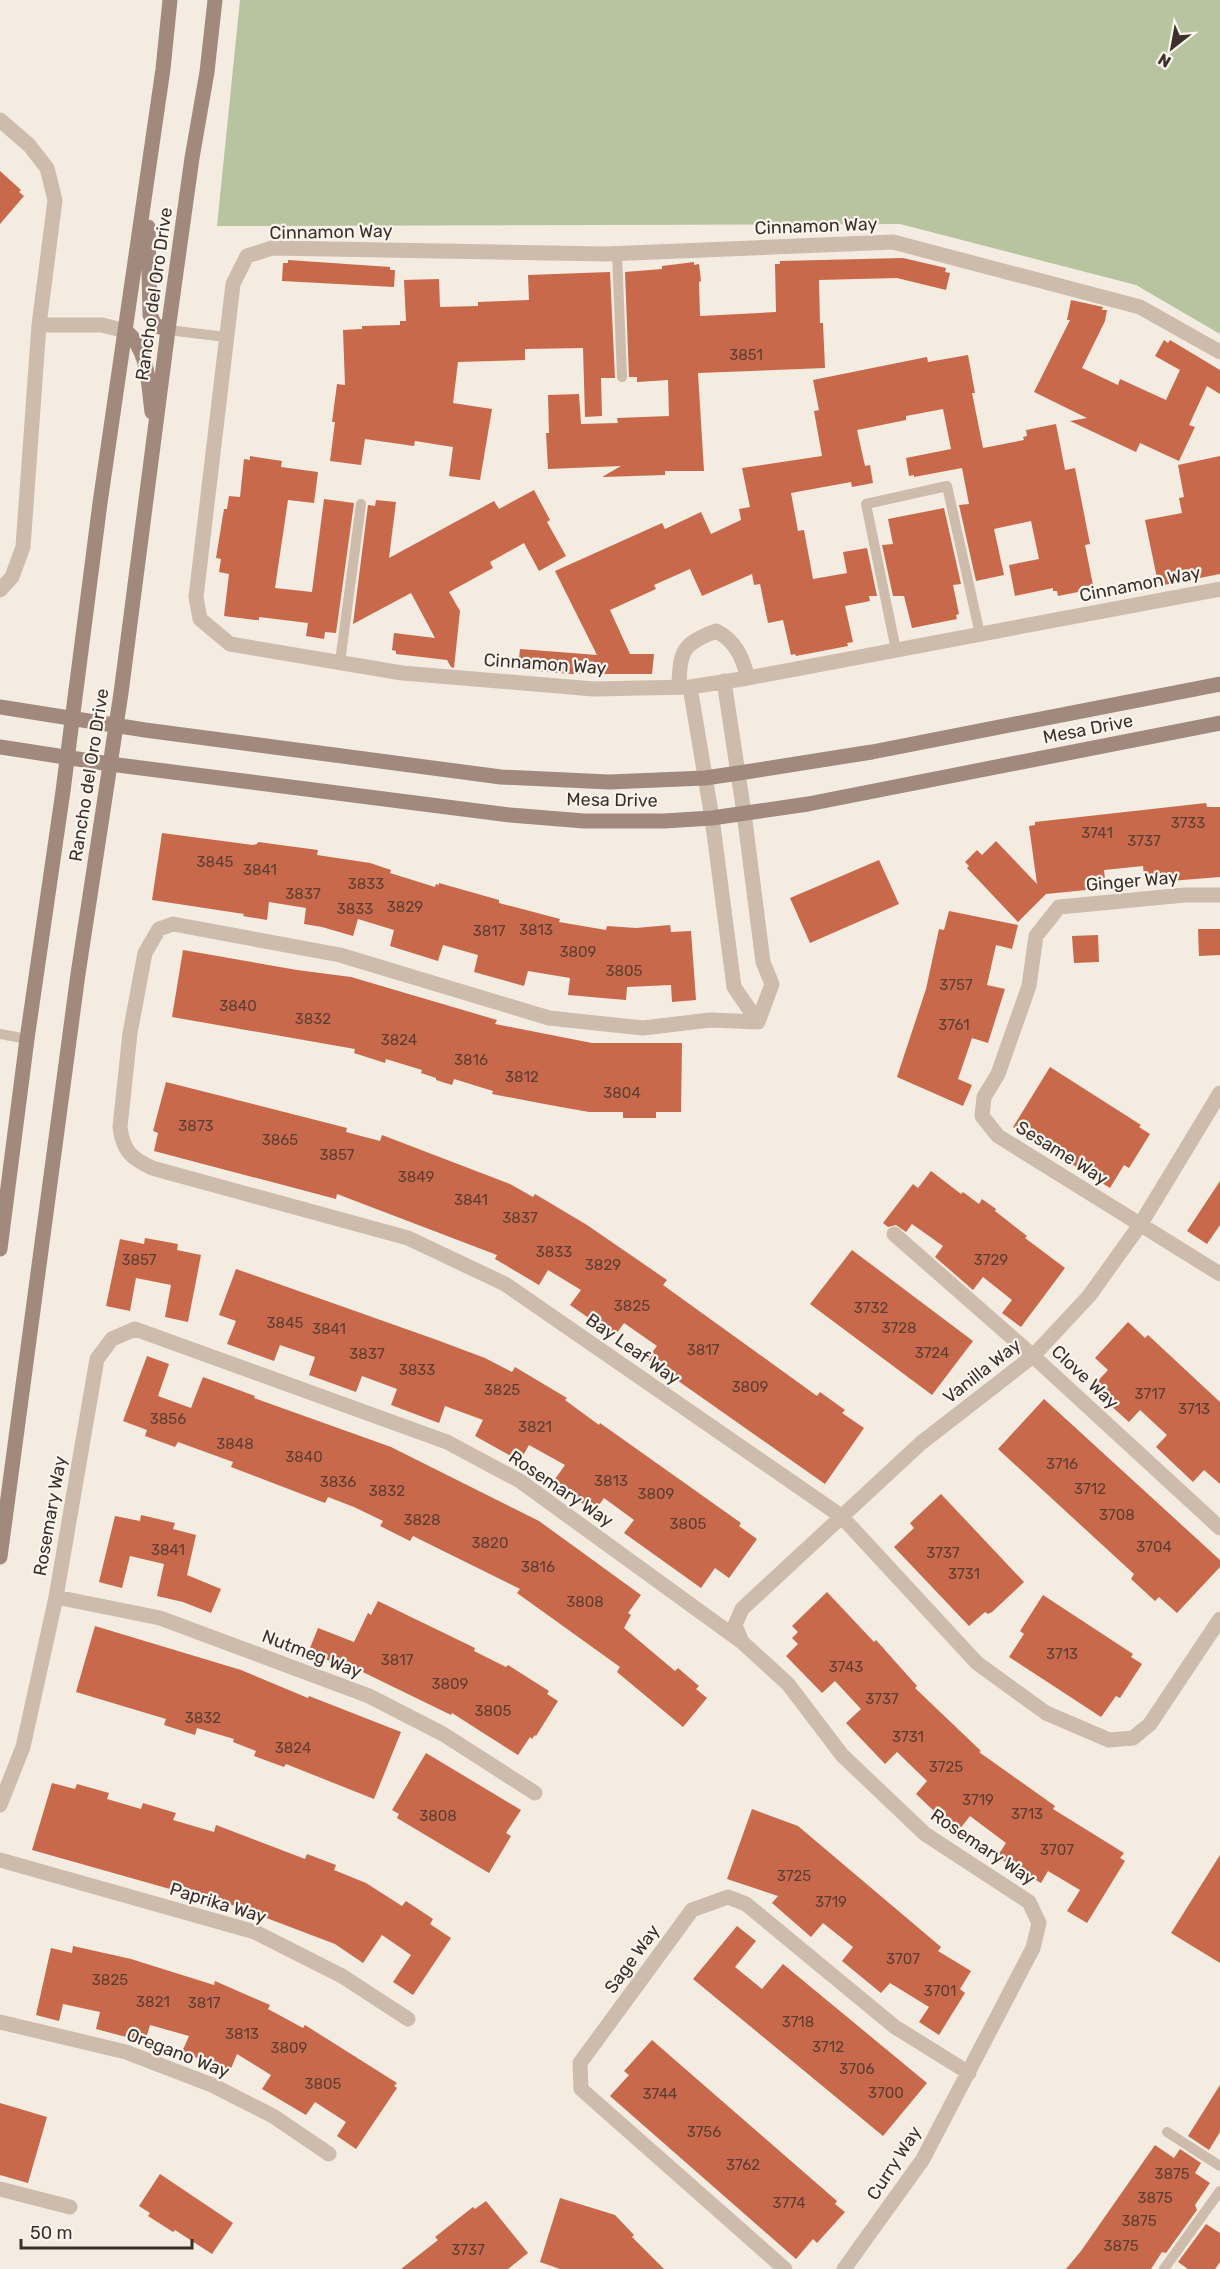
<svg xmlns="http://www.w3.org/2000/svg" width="1220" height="2269" font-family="Rubik,sans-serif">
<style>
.green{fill:#b8c4a0}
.building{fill:#c8694b}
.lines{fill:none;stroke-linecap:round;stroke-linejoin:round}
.service{stroke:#cdbbac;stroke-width:10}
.minor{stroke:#cdbbac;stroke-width:15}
.secondary{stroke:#a18a7d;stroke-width:15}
.labels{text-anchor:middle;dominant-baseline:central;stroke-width:4.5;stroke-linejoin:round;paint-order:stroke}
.number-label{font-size:15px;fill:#5e3e33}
.street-label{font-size:18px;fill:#3b302b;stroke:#fbf5ee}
</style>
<rect width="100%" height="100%" fill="#f4ebe1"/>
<path class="green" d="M 240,0 L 1220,0 L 1220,334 L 1136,285 L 900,224 L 217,226 Z"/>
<path class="building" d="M 0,171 L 21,190 L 19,192 L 24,196 L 0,224 Z
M 903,258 L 946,268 L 945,272 L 950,273 L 946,290 L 897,278 L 819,280 L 820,323 L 823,323 L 825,368 L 698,373 L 704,471 L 665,471 L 665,475 L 602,477 L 621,466 L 548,469 L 546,433 L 549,433 L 548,395 L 579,394 L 581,424 L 618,423 L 617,418 L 669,416 L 668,380 L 637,382 L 637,377 L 629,377 L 625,272 L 662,269 L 662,266 L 694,262 L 694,265 L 699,264 L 701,281 L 699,282 L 700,316 L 776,312 L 775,264 L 780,264 L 780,261 Z
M 288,260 L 390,267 L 390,270 L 395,270 L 394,287 L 282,281 L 283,263 L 288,263 Z
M 610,272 L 615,378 L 601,378 L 602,416 L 585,417 L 583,348 L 525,349 L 525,360 L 458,362 L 453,403 L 492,409 L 480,480 L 449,476 L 453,447 L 415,441 L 414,446 L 365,439 L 361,465 L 330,461 L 335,422 L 332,422 L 337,384 L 345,385 L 343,330 L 362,329 L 362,326 L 400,325 L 400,321 L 406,321 L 404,280 L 439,279 L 440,307 L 478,306 L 478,302 L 529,300 L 528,275 Z
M 1071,300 L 1103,307 L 1102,310 L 1107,310 L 1105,321 L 1082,368 L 1118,385 L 1120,379 L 1166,400 L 1180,370 L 1155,356 L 1164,340 L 1168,343 L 1170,340 L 1220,370 L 1220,394 L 1207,386 L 1189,425 L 1195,427 L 1179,461 L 1140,443 L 1136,452 L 1070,421 L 1087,418 L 1034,392 L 1070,320 L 1067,320 Z
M 968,355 L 975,393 L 972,393 L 983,448 L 1024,440 L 1023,437 L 1027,436 L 1026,430 L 1056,424 L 1065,470 L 1075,468 L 1090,544 L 1085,545 L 1093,585 L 1082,587 L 1083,591 L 1058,596 L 1057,591 L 1053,591 L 1053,588 L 1015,596 L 1009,565 L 1039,559 L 1031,521 L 994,529 L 1004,575 L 976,581 L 959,505 L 969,504 L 962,468 L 914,477 L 914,475 L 909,476 L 906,458 L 951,449 L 943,409 L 906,416 L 906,420 L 857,430 L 865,466 L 870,465 L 873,483 L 852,487 L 851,482 L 791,493 L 798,531 L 804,530 L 813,579 L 847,573 L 843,552 L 867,548 L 877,596 L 869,596 L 870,601 L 845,606 L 853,642 L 847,643 L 848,646 L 796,656 L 795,654 L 791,655 L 783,620 L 768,623 L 760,584 L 754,585 L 752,574 L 702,596 L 690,569 L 654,585 L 656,589 L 610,610 L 630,654 L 654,654 L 652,674 L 572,674 L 523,670 L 523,667 L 518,667 L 520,649 L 597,655 L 555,571 L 662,523 L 665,529 L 701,512 L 711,534 L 741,520 L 739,509 L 750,507 L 742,468 L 822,456 L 814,411 L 819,410 L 813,380 L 927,357 L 928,362 Z
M 250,456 L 282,461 L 281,467 L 318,472 L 314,503 L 288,500 L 275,588 L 312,592 L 324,499 L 354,503 L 336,633 L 325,632 L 324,639 L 306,636 L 308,623 L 259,617 L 259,620 L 255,620 L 224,616 L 229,574 L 219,572 L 221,559 L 216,558 L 224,509 L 227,509 L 229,496 L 240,497 L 244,459 L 250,460 Z
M 1220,456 L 1220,574 L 1164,585 L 1164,582 L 1158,583 L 1145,520 L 1182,513 L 1179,498 L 1184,497 L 1178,465 Z
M 534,490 L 550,520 L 547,522 L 566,556 L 539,571 L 524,543 L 490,562 L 493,568 L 449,592 L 460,611 L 454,668 L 451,667 L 447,660 L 396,654 L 396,651 L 392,650 L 394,633 L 435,638 L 411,593 L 353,624 L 368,505 L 375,506 L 376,500 L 396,502 L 389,558 L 494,501 L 499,509 Z
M 944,508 L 961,584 L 953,585 L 959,614 L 956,615 L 957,619 L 912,628 L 904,596 L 893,596 L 882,545 L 893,544 L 888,519 Z
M 1206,803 L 1207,807 L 1220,807 L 1220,877 L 1145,883 L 1143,866 L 1104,870 L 1106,888 L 1046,894 L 1018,922 L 967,868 L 969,866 L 965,862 L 977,850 L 982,855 L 996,841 L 1037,884 L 1029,826 L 1035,825 L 1035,822 Z
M 162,833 L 253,845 L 257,844 L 258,842 L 318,850 L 317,855 L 370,863 L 391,870 L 390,873 L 435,887 L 436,884 L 439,885 L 439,883 L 499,900 L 499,903 L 560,919 L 559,922 L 606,930 L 607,926 L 636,928 L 670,925 L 671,932 L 691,931 L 696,1000 L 672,1002 L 671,985 L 627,987 L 626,1000 L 568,995 L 570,978 L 528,971 L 524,986 L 474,972 L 478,955 L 443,945 L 438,961 L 390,946 L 394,930 L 358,919 L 353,936 L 322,927 L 304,924 L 306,908 L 269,902 L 267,920 L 243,916 L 244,914 L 152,900 Z
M 879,860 L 899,904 L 810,943 L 790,898 Z
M 949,911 L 1018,925 L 1012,949 L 996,945 L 987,985 L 1005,989 L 988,1043 L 972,1038 L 958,1079 L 972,1085 L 963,1106 L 897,1077 L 926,989 L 939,929 L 944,930 Z
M 1198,929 L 1220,929 L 1220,955 L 1199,956 Z
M 1098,935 L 1099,962 L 1074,963 L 1072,936 Z
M 183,950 L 297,970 L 351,977 L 497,1020 L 495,1024 L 592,1043 L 682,1043 L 681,1112 L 656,1112 L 656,1118 L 623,1118 L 623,1112 L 589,1112 L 550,1105 L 492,1094 L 493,1091 L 454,1079 L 452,1085 L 436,1080 L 436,1078 L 421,1073 L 422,1070 L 386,1059 L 385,1063 L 354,1053 L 355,1049 L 172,1017 Z
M 1050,1067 L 1141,1125 L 1139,1127 L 1150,1134 L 1129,1168 L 1124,1165 L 1110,1188 L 1013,1127 Z
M 166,1082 L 347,1128 L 346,1132 L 380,1141 L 382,1135 L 510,1184 L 533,1197 L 535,1194 L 587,1225 L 667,1280 L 663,1285 L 817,1396 L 820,1392 L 845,1410 L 842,1413 L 864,1428 L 825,1484 L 647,1359 L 657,1346 L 624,1323 L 615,1336 L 570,1305 L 581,1290 L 548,1270 L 539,1285 L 495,1259 L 497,1255 L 337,1194 L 336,1199 L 154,1151 L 158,1133 L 153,1131 Z
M 931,1171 L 961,1194 L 963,1192 L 979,1204 L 982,1199 L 996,1209 L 995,1211 L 1027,1236 L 1025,1238 L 1065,1268 L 1021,1327 L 1002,1313 L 1012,1300 L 983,1277 L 973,1290 L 935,1257 L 943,1246 L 912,1224 L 906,1232 L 896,1225 L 888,1227 L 883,1223 L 913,1184 L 918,1188 Z
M 1220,1181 L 1220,1225 L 1207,1244 L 1187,1231 Z
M 145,1238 L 178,1244 L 177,1250 L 201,1255 L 188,1322 L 165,1317 L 171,1285 L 136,1278 L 130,1311 L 106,1306 L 120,1239 L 144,1244 Z
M 852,1250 L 973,1341 L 932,1395 L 810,1304 Z
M 236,1269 L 437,1340 L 485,1358 L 512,1372 L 515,1367 L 567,1398 L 565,1400 L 599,1425 L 600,1423 L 741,1523 L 739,1526 L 757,1539 L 729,1578 L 715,1568 L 701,1588 L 624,1533 L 634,1520 L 604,1498 L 594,1512 L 553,1482 L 565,1465 L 529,1445 L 520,1461 L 475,1436 L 483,1420 L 445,1406 L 439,1423 L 391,1405 L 397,1389 L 362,1376 L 356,1392 L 309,1375 L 315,1357 L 280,1345 L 274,1361 L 227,1344 L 236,1321 L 219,1315 Z
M 1128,1322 L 1145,1338 L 1148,1335 L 1220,1402 L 1220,1484 L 1204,1470 L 1193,1482 L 1156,1447 L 1167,1435 L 1140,1410 L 1129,1422 L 1091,1388 L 1108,1370 L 1095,1358 Z
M 147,1356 L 169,1364 L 158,1396 L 191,1408 L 203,1377 L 255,1396 L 254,1398 L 391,1447 L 539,1521 L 641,1595 L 628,1613 L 631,1615 L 624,1628 L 675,1671 L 678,1668 L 699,1686 L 696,1689 L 707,1698 L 683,1727 L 617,1672 L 620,1667 L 517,1593 L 520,1589 L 413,1536 L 410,1541 L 380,1526 L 383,1521 L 354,1507 L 328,1497 L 325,1503 L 231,1467 L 233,1462 L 178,1442 L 175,1447 L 145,1436 L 147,1430 L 123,1421 Z
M 1044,1399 L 1220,1560 L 1220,1567 L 1177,1613 L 1159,1597 L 1155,1601 L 1131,1579 L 1134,1574 L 998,1449 Z
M 941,1494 L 1024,1582 L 992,1612 L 988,1614 L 985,1612 L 969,1626 L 894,1547 L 914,1528 L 910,1523 Z
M 141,1515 L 175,1523 L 173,1529 L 196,1535 L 187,1575 L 221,1589 L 211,1613 L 183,1602 L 157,1596 L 164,1564 L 130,1556 L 122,1588 L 99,1582 L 115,1516 L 140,1521 Z
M 827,1592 L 874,1642 L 876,1640 L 917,1686 L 915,1688 L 981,1751 L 979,1752 L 1055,1806 L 1053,1809 L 1124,1853 L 1120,1858 L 1125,1861 L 1087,1923 L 1067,1911 L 1080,1890 L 1048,1871 L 1041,1883 L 997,1857 L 1006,1843 L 970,1816 L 959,1830 L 934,1811 L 916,1794 L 927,1781 L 897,1752 L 885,1764 L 846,1723 L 861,1709 L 835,1681 L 822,1693 L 786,1656 L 798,1644 L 792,1638 L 798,1632 L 792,1626 Z
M 1043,1595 L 1133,1654 L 1131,1657 L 1142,1664 L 1120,1698 L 1116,1696 L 1101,1717 L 1009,1657 L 1024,1634 L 1020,1631 Z
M 378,1601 L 475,1648 L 474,1651 L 506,1667 L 508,1665 L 549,1691 L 547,1694 L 558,1701 L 536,1736 L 535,1735 L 532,1739 L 530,1737 L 518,1755 L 452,1713 L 451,1715 L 332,1657 L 330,1661 L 308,1653 L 318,1628 L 354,1642 L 368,1613 L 371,1615 Z
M 95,1626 L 241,1670 L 308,1698 L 309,1696 L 401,1732 L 374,1799 L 286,1764 L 284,1767 L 254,1756 L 256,1751 L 233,1742 L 234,1739 L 197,1728 L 195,1735 L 164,1725 L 166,1719 L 76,1692 Z
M 426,1753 L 521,1810 L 506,1833 L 511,1836 L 489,1873 L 397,1818 L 399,1814 L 392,1810 Z
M 52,1783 L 75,1789 L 77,1784 L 109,1793 L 107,1799 L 141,1809 L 143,1803 L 176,1813 L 173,1820 L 214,1832 L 216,1825 L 305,1859 L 307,1854 L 336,1865 L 334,1870 L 366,1883 L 402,1906 L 406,1901 L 433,1919 L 430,1924 L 451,1938 L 413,1995 L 393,1982 L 411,1955 L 382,1935 L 363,1963 L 335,1944 L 179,1885 L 177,1891 L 32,1850 Z
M 752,1809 L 798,1826 L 941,1947 L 938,1951 L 971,1971 L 960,1989 L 965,1993 L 939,2035 L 919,2022 L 929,2007 L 890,1983 L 881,1993 L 842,1961 L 853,1947 L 823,1923 L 811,1937 L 772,1903 L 778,1896 L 727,1879 Z
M 1220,1855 L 1220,1963 L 1171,1933 Z
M 737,1926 L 756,1941 L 735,1967 L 762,1989 L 783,1964 L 927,2083 L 883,2136 L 693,1979 Z
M 73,1946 L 131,1959 L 214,1985 L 215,1981 L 270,2005 L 268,2009 L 303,2028 L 305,2025 L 397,2083 L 394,2086 L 397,2088 L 356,2149 L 337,2136 L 346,2122 L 315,2102 L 306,2115 L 262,2089 L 271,2075 L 237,2054 L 230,2071 L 182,2052 L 189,2036 L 150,2025 L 145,2042 L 96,2029 L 100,2012 L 63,2004 L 59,2021 L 36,2015 L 51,1948 L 72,1953 Z
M 652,2040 L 837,2201 L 835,2204 L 845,2212 L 817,2243 L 813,2239 L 796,2259 L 610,2096 L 629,2075 L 624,2071 Z
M 1220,2085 L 1220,2132 L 1209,2150 L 1188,2136 Z
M 0,2103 L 47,2117 L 28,2183 L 0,2175 Z
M 1155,2145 L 1174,2158 L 1180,2149 L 1201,2163 L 1195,2173 L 1210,2183 L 1195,2205 L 1197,2210 L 1166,2253 L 1162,2252 L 1151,2269 L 1066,2269 L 1081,2251 Z
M 160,2174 L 233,2223 L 212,2254 L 175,2230 L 173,2232 L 148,2216 L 150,2213 L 139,2206 Z
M 560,2198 L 615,2215 L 634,2235 L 632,2237 L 664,2269 L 560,2269 L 540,2262 Z
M 486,2201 L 528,2253 L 508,2269 L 401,2269 L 438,2240 L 435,2237 L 473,2207 L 475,2209 Z
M 1206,2224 L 1220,2233 L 1220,2262 L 1215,2269 L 1188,2269 L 1178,2262 Z"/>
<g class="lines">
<path class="service" d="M 617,253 L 622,377
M 168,330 L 226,337
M 896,650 L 866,504 L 947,486 L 980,634
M 340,662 L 361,504
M 0,1034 L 27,1039
M 1167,2132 L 1220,2166
M 1164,2269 L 1220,2191"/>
<path class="minor" d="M 0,120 L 29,145 L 47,168 L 55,200 L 39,325 L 23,547 L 12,577 L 0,590
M 39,325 L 102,325 L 126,331
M 1220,352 L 1140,307 L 893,242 L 606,254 L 272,248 L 247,256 L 233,284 L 196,597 L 200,619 L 230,644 L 402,673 L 594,689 L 690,687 L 748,678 L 1220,589
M 724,681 L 744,813 L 763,962 L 772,984 L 758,1022
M 679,686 C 680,651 682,644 716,631 C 736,641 742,657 748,678
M 690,687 L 712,818 L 734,987 L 758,1022
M 1220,895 L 1185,895 L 1059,907 L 1036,936 L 1029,986 L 998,1074 L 984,1097 L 982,1116 L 998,1136 L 1220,1274
M 758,1022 L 710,1020 L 643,1028 L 549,1018 L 340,955 L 173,924 L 159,929 L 145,953 L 130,1033 L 120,1127 C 123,1151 131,1158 152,1168 L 408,1238 L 505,1284 L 841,1516 L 977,1663 L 1046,1713 L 1109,1740 L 1133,1738 L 1150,1724 L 1220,1619
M 894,1234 L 1033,1356 L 1220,1528
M 56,1597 L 160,1618 L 369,1696 L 443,1734 L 535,1793
M 742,1642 L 735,1625 L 742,1609 L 921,1443 L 1033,1356 L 1089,1296 L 1140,1225 L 1220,1093
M 0,1805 L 23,1747 L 56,1597 L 97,1359 L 112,1339 L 135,1329 L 447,1442 L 520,1481 L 742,1642 L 788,1684 L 842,1755 L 925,1834 L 1029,1902 L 1039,1923 L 1033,1948 L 923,2159 L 844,2269
M 0,1860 L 255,1932 L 342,1976 L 408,2019
M 0,2022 L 126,2052 L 212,2085 L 273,2116 L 329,2154
M 0,2189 L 70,2207
M 785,2269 L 581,2089 L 580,2063 L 692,1910 L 728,1897 L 746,1904 L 895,2027 L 969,2073"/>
<path class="secondary" d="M 148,227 L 150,315 L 155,325 L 168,330
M 126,331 C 149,351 148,383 152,412
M 0,707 L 145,730 L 501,777 L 609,782 L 705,778 L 739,773 L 872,752 L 1220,684
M 0,747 L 110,764 L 510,815 L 584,821 L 664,821 L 712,818 L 808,804 L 1220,723
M 0,1249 L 27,1039 L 63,791 L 100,503 L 163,69 L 170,0
M 0,1557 L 78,974 L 121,693 L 168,330 L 192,158 L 207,72 L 215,0"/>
</g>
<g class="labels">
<g class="number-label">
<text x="746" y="355">3851</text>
<text x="1188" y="823">3733</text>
<text x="1097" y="833">3741</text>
<text x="1144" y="841">3737</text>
<text x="215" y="862">3845</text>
<text x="260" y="870">3841</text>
<text x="366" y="884">3833</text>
<text x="303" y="894">3837</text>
<text x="405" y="907">3829</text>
<text x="355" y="909">3833</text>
<text x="536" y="930">3813</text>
<text x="489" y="931">3817</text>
<text x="578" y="952">3809</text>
<text x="624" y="971">3805</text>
<text x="956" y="985">3757</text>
<text x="238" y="1006">3840</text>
<text x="313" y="1019">3832</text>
<text x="954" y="1025">3761</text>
<text x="399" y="1040">3824</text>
<text x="471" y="1060">3816</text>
<text x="522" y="1077">3812</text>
<text x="622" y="1093">3804</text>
<text x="196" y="1126">3873</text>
<text x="280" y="1140">3865</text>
<text x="337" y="1155">3857</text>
<text x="416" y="1177">3849</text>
<text x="471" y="1200">3841</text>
<text x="520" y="1218">3837</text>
<text x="554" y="1252">3833</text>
<text x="139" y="1260">3857</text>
<text x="991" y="1260">3729</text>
<text x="603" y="1265">3829</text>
<text x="632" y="1306">3825</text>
<text x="871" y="1308">3732</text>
<text x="285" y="1323">3845</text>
<text x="899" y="1328">3728</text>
<text x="329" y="1329">3841</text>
<text x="703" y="1350">3817</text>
<text x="932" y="1353">3724</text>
<text x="367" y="1354">3837</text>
<text x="417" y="1370">3833</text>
<text x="750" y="1387">3809</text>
<text x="502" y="1390">3825</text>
<text x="1150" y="1394">3717</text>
<text x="1194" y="1409">3713</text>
<text x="168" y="1419">3856</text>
<text x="535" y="1427">3821</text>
<text x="235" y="1444">3848</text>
<text x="304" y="1457">3840</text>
<text x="1062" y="1464">3716</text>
<text x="611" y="1481">3813</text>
<text x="338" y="1482">3836</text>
<text x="1090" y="1489">3712</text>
<text x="387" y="1491">3832</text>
<text x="656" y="1494">3809</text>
<text x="1117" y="1515">3708</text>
<text x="422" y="1520">3828</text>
<text x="688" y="1524">3805</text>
<text x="490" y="1543">3820</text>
<text x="1154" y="1547">3704</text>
<text x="168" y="1550">3841</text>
<text x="943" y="1553">3737</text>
<text x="538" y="1567">3816</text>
<text x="964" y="1574">3731</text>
<text x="585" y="1602">3808</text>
<text x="1062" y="1654">3713</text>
<text x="397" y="1660">3817</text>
<text x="846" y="1667">3743</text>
<text x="450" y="1684">3809</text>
<text x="882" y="1699">3737</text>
<text x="493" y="1711">3805</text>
<text x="203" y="1718">3832</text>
<text x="908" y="1737">3731</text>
<text x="293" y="1748">3824</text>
<text x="946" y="1767">3725</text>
<text x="978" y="1800">3719</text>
<text x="1027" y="1814">3713</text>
<text x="438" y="1816">3808</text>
<text x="1057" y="1850">3707</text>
<text x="794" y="1876">3725</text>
<text x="831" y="1902">3719</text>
<text x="903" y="1959">3707</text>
<text x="110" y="1980">3825</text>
<text x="940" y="1991">3701</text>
<text x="153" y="2002">3821</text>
<text x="204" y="2003">3817</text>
<text x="798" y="2022">3718</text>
<text x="242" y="2034">3813</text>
<text x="828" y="2047">3712</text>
<text x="289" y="2048">3809</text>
<text x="857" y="2069">3706</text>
<text x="323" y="2084">3805</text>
<text x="886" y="2093">3700</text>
<text x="660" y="2094">3744</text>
<text x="704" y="2132">3756</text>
<text x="743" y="2165">3762</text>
<text x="1172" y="2174">3875</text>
<text x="1155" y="2198">3875</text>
<text x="789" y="2203">3774</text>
<text x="1139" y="2221">3875</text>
<text x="1121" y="2246">3875</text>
<text x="468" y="2250">3737</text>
</g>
<g class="street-label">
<text transform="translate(816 226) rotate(-2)">Cinnamon Way</text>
<text transform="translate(331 232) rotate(-1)">Cinnamon Way</text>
<text transform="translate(154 294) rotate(-82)">Rancho del Oro Drive</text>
<text transform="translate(1140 584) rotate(-11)">Cinnamon Way</text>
<text transform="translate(545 664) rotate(4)">Cinnamon Way</text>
<text transform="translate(1088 729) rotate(-11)">Mesa Drive</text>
<text transform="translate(89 775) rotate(-81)">Rancho del Oro Drive</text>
<text transform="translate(612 800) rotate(1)">Mesa Drive</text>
<text transform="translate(1132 881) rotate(-5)">Ginger Way</text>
<text transform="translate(1062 1153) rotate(32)">Sesame Way</text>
<text transform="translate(633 1349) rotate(35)">Bay Leaf Way</text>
<text transform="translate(982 1371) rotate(-38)">Vanilla Way</text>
<text transform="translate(1085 1377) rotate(43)">Clove Way</text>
<text transform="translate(561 1489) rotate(34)">Rosemary Way</text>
<text transform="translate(50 1516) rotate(-80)">Rosemary Way</text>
<text transform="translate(312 1654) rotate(21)">Nutmeg Way</text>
<text transform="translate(983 1847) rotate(34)">Rosemary Way</text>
<text transform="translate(218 1903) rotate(17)">Paprika Way</text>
<text transform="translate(632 1959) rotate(-54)">Sage Way</text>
<text transform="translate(178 2053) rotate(21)">Oregano Way</text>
<text transform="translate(894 2163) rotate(-57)">Curry Way</text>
</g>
</g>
<g transform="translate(1172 48) rotate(211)" stroke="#fbf5ee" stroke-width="4.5" paint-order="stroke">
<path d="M0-4.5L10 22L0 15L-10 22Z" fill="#3b302b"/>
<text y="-9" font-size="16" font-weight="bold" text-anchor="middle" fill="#3b302b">N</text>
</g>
<path d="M21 2239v9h171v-9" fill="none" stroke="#3b302b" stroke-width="3"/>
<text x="30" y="2239" font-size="18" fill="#3b302b" stroke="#fbf5ee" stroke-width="4.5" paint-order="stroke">50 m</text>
</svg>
